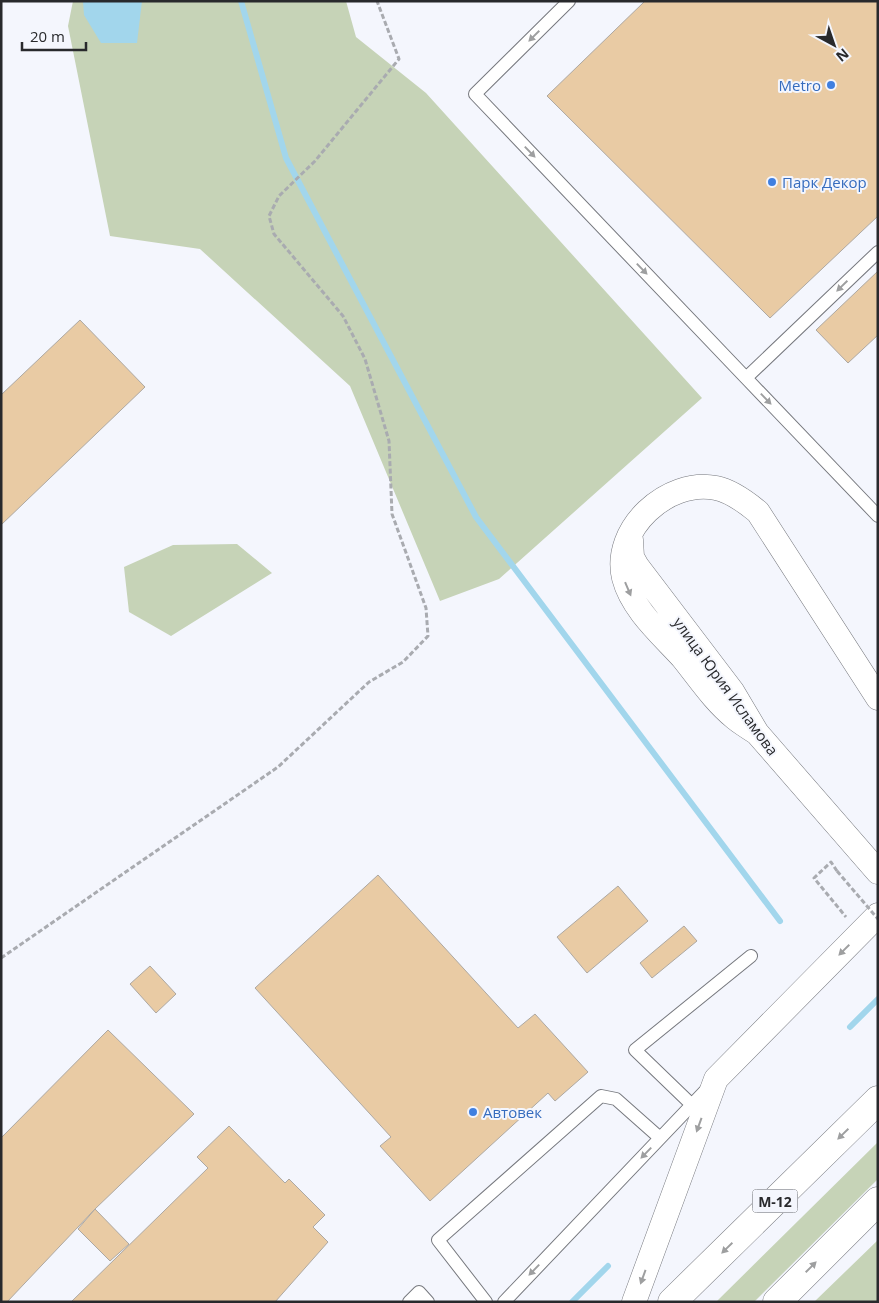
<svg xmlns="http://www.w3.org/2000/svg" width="879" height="1303" font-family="'Open Sans',sans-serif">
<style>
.green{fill:#c6d3b7}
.water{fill:#a2d6ec}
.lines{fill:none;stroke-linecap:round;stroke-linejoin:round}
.stream{stroke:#a2d6ec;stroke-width:6}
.building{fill:#e9cba4;stroke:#ada8a2}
.service-casing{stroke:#76787e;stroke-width:14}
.minor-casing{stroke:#76787e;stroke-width:25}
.primary-casing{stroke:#76787e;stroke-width:29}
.path{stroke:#a9abb0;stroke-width:3;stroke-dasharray:5 2.5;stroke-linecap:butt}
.service{stroke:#fff;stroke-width:12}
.minor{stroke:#fff;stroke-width:24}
.primary{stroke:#fff;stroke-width:28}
.path-bridge{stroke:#a9abb0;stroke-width:3;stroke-dasharray:5 2.5;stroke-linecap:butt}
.oneway{fill:#9e9fa0}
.shop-dot{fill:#3f7fe0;stroke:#f4f6fd;stroke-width:2}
.labels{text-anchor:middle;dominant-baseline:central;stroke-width:4;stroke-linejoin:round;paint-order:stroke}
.shield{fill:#f4f6fd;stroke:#65666b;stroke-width:1}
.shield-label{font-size:14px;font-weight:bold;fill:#28292c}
.shop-label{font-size:15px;fill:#366cbe;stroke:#f4f6fd;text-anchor:start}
.street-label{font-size:15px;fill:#28292c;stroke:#f4f6fd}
</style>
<rect width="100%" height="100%" fill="#f4f6fd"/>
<path class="green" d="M 73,1 L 346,1 L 356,37 L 426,93 L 702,398 L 499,579 L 440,601 L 350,386 L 200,249 L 110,236 L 68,26 Z
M 237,544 L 272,573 L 171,636 L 129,612 L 124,567 L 173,545 Z
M 878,1142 L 878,1179 L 754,1302 L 716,1302 Z
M 878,1240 L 878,1302 L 814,1302 Z"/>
<path class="water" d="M 83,1 L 142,1 L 137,43 L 101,43 L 84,15 Z"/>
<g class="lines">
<path class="stream" d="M 241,1 L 286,158 L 476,517 L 780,921
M 850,1027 L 878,999
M 572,1302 L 608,1266"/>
</g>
<path class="building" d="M 645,1 L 878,1 L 878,216 L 770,318 L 547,96 Z
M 878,271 L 878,335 L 848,363 L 816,330 Z
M 80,320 L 145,387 L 1,525 L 1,395 Z
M 378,875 L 518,1028 L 535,1014 L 588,1072 L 555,1101 L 548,1093 L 430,1201 L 380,1146 L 391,1137 L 255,988 Z
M 618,886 L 648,921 L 587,973 L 557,937 Z
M 684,926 L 697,941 L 652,978 L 640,963 Z
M 150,966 L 176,994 L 156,1013 L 130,984 Z
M 108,1030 L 194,1114 L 95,1209 L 7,1302 L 1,1302 L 1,1138 Z
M 229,1126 L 285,1183 L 289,1179 L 325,1215 L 313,1227 L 328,1242 L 275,1302 L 71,1302 L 208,1168 L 197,1157 Z
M 95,1209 L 129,1244 L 110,1261 L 78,1229 Z"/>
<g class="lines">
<defs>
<path id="service" d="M 569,1 L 475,94 L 746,378
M 878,252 L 746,378 L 878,516
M 692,1105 L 635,1050 L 751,956
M 409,1302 L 419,1292 L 428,1302
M 486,1302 L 438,1240 L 601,1096 L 616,1099 L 660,1138
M 504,1302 L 706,1090"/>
<path id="minor" d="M 631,540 L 632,557 L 637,566 L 732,691 L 757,733 L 878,872
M 757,733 C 749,728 741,723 735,718 C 714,701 699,678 682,657 C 661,634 632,609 624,578 C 612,529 668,478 716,488 C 731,491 746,502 758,512 L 878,698
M 634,1302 L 716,1079 L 878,915"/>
<path id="primary" d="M 672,1302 L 878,1100
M 777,1302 L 878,1201"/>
</defs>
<use href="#service" class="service-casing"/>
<use href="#minor" class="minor-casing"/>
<use href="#primary" class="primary-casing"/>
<path class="path" d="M 837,871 L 831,862 L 814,878 L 846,917
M 1,958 L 278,767 L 369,682 L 403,662 L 428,636 L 426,608 L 392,514 L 389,441 L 365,359 L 343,316 L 274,234 L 269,216 L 279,196 L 315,161 L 399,59 L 377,1"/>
<use href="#service" class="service"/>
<use href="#minor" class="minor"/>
<use href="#primary" class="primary"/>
<path class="path-bridge" d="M 837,871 L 878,919"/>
</g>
<defs><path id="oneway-solid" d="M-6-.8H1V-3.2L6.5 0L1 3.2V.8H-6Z" transform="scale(1.25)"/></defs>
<g class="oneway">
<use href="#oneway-solid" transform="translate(534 36) rotate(135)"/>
<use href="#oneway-solid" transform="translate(530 152) rotate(46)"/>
<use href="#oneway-solid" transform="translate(642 269) rotate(46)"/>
<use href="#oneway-solid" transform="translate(842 286) rotate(136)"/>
<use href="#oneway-solid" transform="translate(766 399) rotate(46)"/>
<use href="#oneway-solid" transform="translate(628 589) rotate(67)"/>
<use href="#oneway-solid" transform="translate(844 950) rotate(135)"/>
<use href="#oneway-solid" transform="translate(699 1125) rotate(110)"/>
<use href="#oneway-solid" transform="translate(843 1134) rotate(136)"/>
<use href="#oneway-solid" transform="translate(646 1153) rotate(134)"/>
<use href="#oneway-solid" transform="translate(727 1248) rotate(136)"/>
<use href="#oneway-solid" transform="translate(811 1267) rotate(-45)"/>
<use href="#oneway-solid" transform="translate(534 1270) rotate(134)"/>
<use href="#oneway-solid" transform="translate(643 1277) rotate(110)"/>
</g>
<g class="shop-dot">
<circle cx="831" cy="85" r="5"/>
<circle cx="772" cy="182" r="5"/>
<circle cx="473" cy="1112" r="5"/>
</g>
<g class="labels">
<rect class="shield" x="752.5" y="1189.5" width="45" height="23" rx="4"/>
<g class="shield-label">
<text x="775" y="1201">М-12</text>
</g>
<g class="shop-label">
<text x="821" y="85" text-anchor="end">Metro</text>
<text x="782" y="182">Парк Декор</text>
<text x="483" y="1112">Автовек</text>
</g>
<g class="street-label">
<text transform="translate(726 686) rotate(54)">улица Юрия Исламова</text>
</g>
</g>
<rect width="879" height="1303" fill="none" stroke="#28292c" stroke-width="5"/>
<g transform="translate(834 45) rotate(140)" stroke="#f4f6fd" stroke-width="4" paint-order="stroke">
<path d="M0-4L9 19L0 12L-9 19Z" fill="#28292c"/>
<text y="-8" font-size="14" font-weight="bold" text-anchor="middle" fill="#28292c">N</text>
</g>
<path d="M22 42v8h64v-8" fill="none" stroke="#28292c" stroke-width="2.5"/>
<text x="30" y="42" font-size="15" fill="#28292c" stroke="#f4f6fd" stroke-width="4" paint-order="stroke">20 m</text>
</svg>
